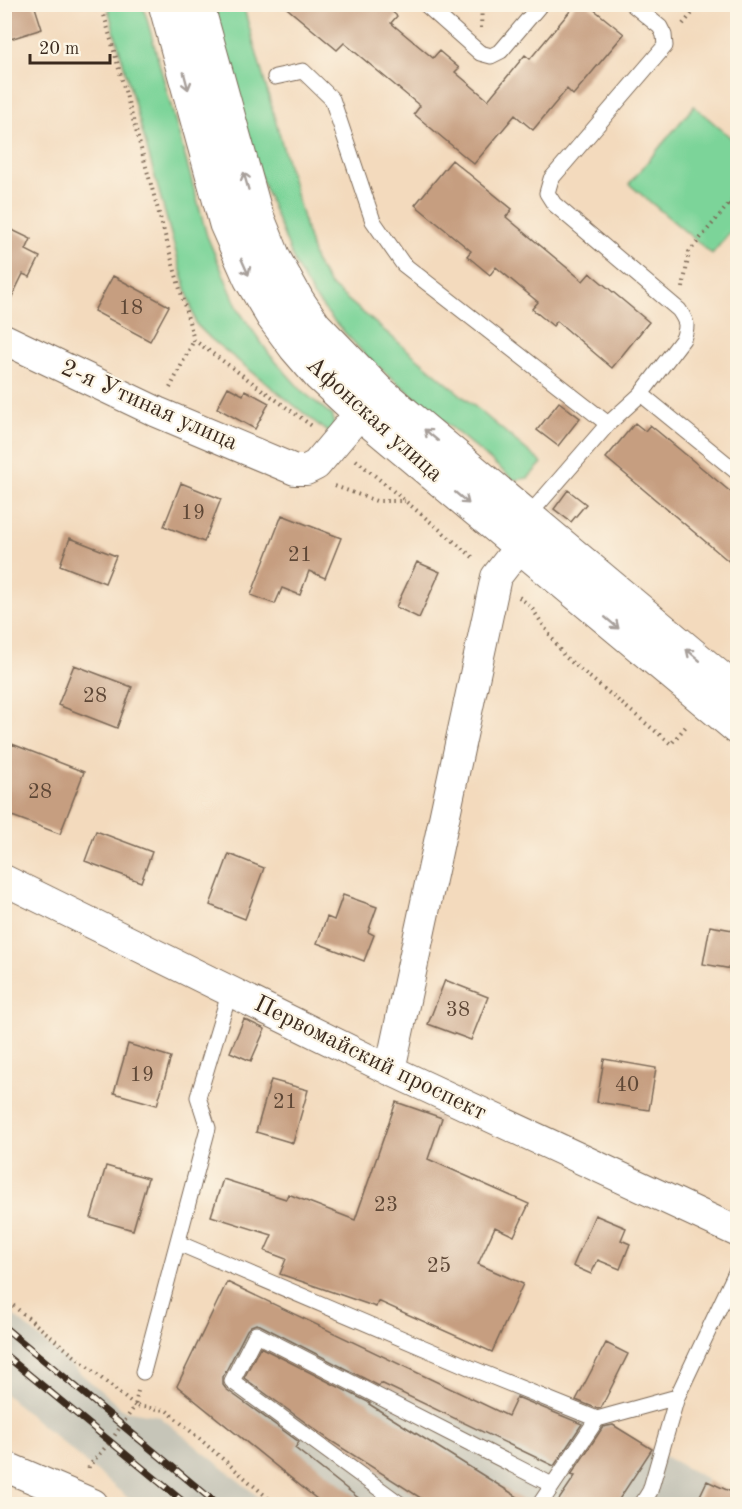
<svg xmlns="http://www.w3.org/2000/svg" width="742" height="1509" font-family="'Old Standard TT',serif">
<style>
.industrial{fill:#c6c5b8}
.green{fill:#7cd499;stroke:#5c7f5c;stroke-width:1.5}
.building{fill:#c69e80}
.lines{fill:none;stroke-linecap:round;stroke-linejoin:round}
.lane-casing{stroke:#7b6856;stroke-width:17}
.street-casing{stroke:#7b6856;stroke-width:32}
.secondary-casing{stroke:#7b6856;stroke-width:35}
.path{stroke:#7b6856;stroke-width:4;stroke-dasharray:1.5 4.5;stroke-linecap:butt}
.lane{stroke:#fff;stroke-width:15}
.street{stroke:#fff;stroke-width:30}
.secondary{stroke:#fff;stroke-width:33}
.rail-casing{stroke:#3b2a1e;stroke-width:7}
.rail{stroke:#fcf5e5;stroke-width:4.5;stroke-dasharray:14;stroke-linecap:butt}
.oneway{stroke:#a79f9a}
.labels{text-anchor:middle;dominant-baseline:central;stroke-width:4.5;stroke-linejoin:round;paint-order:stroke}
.number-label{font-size:21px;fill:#5e4736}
.street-label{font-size:24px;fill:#3b2a1e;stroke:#fcf5e5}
</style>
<rect width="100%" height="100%" fill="#fcf5e5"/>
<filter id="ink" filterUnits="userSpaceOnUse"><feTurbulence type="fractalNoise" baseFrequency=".0167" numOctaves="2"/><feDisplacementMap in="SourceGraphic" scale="12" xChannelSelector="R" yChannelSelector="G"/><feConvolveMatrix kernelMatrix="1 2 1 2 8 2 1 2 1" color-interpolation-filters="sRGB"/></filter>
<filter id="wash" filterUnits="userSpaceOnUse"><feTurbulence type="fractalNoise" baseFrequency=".008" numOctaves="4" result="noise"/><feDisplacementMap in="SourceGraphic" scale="24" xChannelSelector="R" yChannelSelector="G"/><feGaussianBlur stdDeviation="1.35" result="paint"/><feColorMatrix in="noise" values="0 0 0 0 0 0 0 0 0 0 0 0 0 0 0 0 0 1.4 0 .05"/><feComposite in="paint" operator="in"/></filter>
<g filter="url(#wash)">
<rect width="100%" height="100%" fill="#f3dabd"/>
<path class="industrial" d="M 227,1282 L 507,1416 L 519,1393 L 577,1420 L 611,1424 L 653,1450 L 707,1479 L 693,1504 L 323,1504 L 177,1386 Z
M 5,1308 L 123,1410 L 159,1416 L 267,1504 L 135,1504 L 5,1394 Z"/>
<path class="green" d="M 107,5 L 143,5 L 207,236 L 239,311 L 270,355 L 302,391 L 333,416 L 334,428 L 330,434 L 211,339 L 196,324 Z
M 211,5 L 243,5 L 315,261 L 329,284 L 542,463 L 528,478 L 514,480 L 367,357 L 334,321 L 313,295 L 296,266 L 257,168 Z
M 694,106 L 737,143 L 737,224 L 712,254 L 629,184 Z"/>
<g id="blocks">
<path class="building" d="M 4,4 L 34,4 L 42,29 L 4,41 Z
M 282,4 L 383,4 L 397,16 L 391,23 L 433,58 L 439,51 L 459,68 L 455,72 L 488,100 L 525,55 L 530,59 L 576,4 L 587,4 L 624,34 L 573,95 L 567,89 L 533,130 L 515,115 L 474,164 L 414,114 L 420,106 L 344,43 L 337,50 Z
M 452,160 L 512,209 L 506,217 L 583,281 L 590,273 L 649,322 L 612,368 L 557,321 L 553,326 L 532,309 L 538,302 L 496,267 L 490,275 L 467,256 L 471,251 L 415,205 Z
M 10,229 L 31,239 L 26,250 L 40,257 L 30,277 L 23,274 L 4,313 L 4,240 Z
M 113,276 L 169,306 L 150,341 L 94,311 Z
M 228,387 L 243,395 L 245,390 L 269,403 L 255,429 L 217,408 Z
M 559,402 L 580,418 L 558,446 L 537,430 Z
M 635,423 L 645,431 L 650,425 L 738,498 L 738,569 L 606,458 Z
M 181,483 L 221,499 L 204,542 L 164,526 Z
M 568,490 L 586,504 L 571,522 L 554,509 Z
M 282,515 L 341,538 L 325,578 L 309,571 L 300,595 L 282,588 L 275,604 L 251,595 Z
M 70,538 L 116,556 L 105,583 L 60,565 Z
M 417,562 L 440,572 L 419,618 L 396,607 Z
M 74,665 L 132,687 L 117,728 L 58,705 Z
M 12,744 L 84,772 L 60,834 L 4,813 L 4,764 Z
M 96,831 L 152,852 L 141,882 L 85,861 Z
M 229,854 L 264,868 L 245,919 L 210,905 Z
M 343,895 L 377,907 L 368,932 L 374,935 L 364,961 L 317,943 L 327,917 L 334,920 Z
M 710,926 L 738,931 L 738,970 L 703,964 Z
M 445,980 L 488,997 L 471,1040 L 428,1024 Z
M 244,1019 L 265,1029 L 251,1061 L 230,1052 Z
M 128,1044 L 171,1057 L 157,1105 L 114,1093 Z
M 604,1059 L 656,1068 L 649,1110 L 597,1102 Z
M 271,1080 L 308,1090 L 293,1143 L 256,1132 Z
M 396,1102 L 442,1118 L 428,1159 L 529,1204 L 514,1236 L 495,1227 L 478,1264 L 523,1284 L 492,1352 L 378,1301 L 376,1307 L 280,1274 L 286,1259 L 265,1251 L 272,1235 L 211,1216 L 223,1179 L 286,1199 L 288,1194 L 355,1220 Z
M 106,1166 L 148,1178 L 133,1230 L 91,1218 Z
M 595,1215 L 626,1228 L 621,1240 L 630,1244 L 620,1269 L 598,1260 L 591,1274 L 573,1266 Z
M 227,1282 L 508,1416 L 517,1397 L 582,1424 L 554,1466 L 381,1383 L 379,1386 L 260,1325 L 256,1324 L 251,1326 L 247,1330 L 223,1377 L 223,1385 L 226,1389 L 299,1442 L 295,1448 L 366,1504 L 323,1504 L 177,1386 Z
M 606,1343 L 628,1354 L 601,1408 L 598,1409 L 576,1400 Z
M 260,1347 L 370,1403 L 369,1404 L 529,1504 L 430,1504 L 331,1441 L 244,1378 Z
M 613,1425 L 652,1449 L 616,1504 L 556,1504 L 575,1476 L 571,1475 L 603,1427 Z
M 707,1481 L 738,1495 L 738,1504 L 696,1504 Z"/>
</g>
</g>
<g filter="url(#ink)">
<use href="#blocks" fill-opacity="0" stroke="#7b6856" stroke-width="1.5"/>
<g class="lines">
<defs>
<path id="lane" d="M 425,4 L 480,53 L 491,56 L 501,51 L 541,4
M 632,4 L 660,27 L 664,35 L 665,46 L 551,179 L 547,193 L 554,204 L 679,310 C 687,322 688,325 683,339 L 641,394
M 275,77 L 303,71 L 332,99 L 373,221 L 403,264 L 608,424
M 528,519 L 528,516 L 608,424 L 641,394 L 738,473
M 178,1243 L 471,1368 L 597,1419
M 143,1372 L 208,1128 L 198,1097 L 230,991
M 400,1504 L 232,1381 L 256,1334 L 552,1485
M 540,1504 L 597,1419 L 677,1397
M 642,1504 L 650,1491 L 677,1397 L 738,1268"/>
<path id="street" d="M 4,339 L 157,412 L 295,470 L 306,470 L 316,465 L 360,413
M 4,880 L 390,1070 L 738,1232
M 390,1070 L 496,577 L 520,546
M 4,1466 L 93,1504"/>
<path id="secondary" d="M 165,4 L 226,224 L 250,278 L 273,317 L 295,347 L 320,376 L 360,413 L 738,728
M 197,4 L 255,211 L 275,260 L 298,301 L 315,326 L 378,391 L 738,693"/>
</defs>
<use href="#lane" class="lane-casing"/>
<use href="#street" class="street-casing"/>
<use href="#secondary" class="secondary-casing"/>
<path class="path" d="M 101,4 L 194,340 L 312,426
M 683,24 L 700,4
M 481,28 L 482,4
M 728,204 L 738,212
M 683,288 L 689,252 L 738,193
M 170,388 L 194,340
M 356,460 L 475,559
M 335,486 L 376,501 L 405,501
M 519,597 L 531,607 L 564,656 L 671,744 L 687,725
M 4,1298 L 135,1406 L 110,1442 L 89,1466 L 88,1472
M 138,1391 L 135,1406 L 166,1410 L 275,1504"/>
<use href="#lane" class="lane"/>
<use href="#street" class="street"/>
<use href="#secondary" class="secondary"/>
<defs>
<path id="rail" d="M 4,1327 L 217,1504
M 4,1354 L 186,1504"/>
</defs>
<use href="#rail" class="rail-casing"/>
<use href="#rail" class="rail"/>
</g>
<defs><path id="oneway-shaft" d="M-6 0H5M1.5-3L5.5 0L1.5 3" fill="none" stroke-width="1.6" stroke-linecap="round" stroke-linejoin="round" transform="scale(1.5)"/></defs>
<g class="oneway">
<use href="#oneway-shaft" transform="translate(186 81) rotate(75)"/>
<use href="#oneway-shaft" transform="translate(246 181) rotate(-106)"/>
<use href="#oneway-shaft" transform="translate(245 267) rotate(66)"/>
<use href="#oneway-shaft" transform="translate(431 435) rotate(-140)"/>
<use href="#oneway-shaft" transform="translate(462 498) rotate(40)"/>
<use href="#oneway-shaft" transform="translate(612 623) rotate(40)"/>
<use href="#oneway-shaft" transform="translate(693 655) rotate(-140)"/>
</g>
</g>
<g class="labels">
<g class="number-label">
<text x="131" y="308">18</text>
<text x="193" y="513">19</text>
<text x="300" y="555">21</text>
<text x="95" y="696">28</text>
<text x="40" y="792">28</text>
<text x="458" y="1010">38</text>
<text x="142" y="1075">19</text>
<text x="627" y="1085">40</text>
<text x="285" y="1102">21</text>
<text x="386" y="1205">23</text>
<text x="439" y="1266">25</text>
</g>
<g class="street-label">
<text transform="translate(149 406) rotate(24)">2-я Утиная улица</text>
<text transform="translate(374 420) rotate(42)">Афонская улица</text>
<text transform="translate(370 1059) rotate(26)">Первомайский проспект</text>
</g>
</g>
<rect width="742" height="1509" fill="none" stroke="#fcf5e5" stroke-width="24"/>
<path d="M30 54v9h80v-9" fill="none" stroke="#3b2a1e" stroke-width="3"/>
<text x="39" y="54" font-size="18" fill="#3b2a1e" stroke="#fcf5e5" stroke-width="4.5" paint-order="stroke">20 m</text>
</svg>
